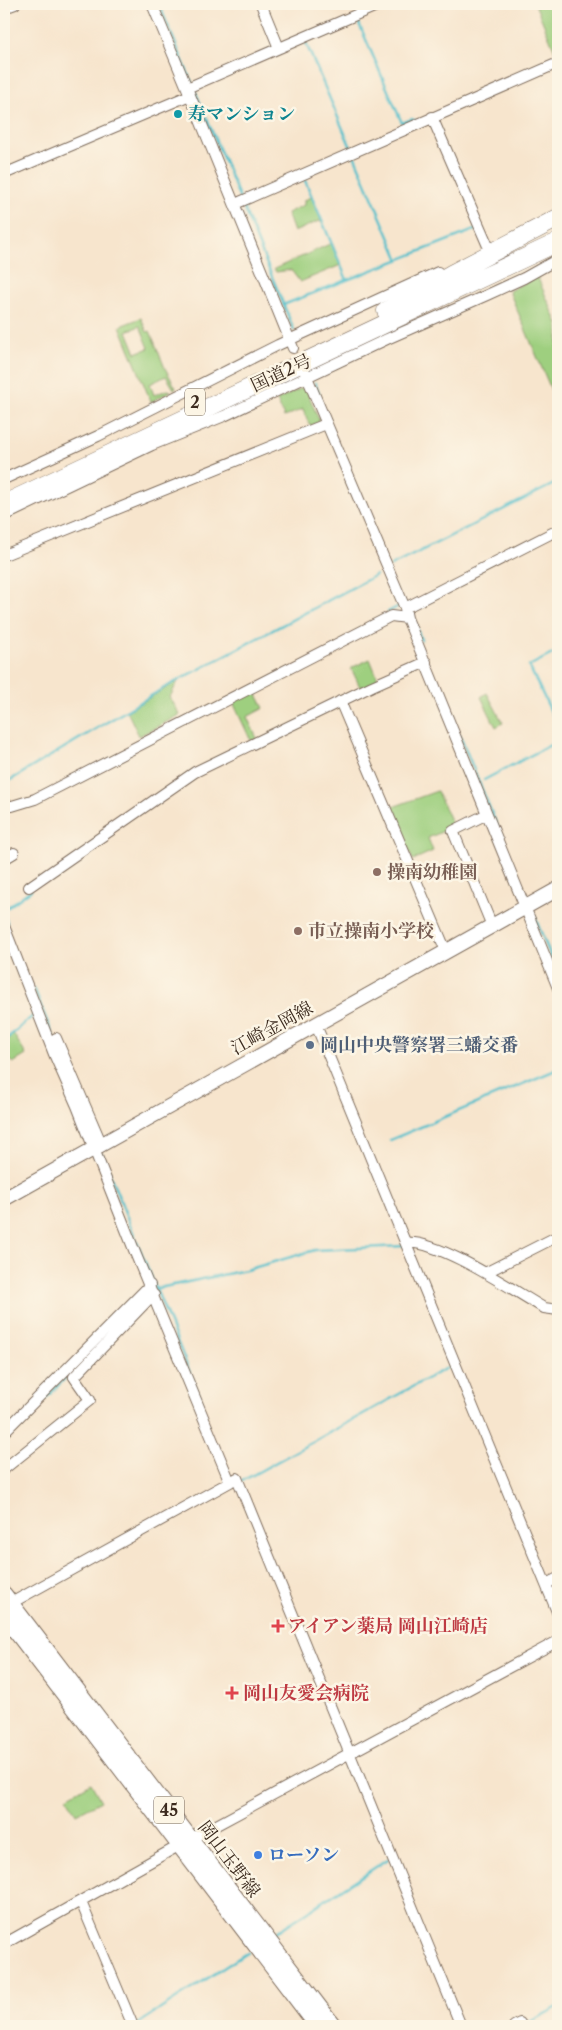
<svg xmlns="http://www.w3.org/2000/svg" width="562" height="2030" font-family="'Libre Caslon Text','Noto Serif JP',serif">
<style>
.green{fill:#9ecf7f;stroke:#6c7c4e;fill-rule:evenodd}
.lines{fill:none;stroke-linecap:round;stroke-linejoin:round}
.stream{stroke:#53c0cc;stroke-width:2.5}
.street-casing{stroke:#7d6b5b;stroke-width:12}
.secondary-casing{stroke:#7d6b5b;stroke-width:16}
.primary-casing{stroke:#7d6b5b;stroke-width:17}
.highway-casing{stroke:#7d6b5b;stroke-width:19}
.street{stroke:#fff;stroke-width:10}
.secondary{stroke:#fff;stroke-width:14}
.primary{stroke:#fff;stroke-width:15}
.highway{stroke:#fff;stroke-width:18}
.culture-dot{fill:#0f9aa8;stroke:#fcf5e5;stroke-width:2}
.education-dot{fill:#8d6e63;stroke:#fcf5e5;stroke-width:2}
.service-dot{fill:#5c6f8a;stroke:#fcf5e5;stroke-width:2}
.health-dot{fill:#e0444e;stroke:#fcf5e5;stroke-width:2}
.shop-dot{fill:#3f7fe0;stroke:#fcf5e5;stroke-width:2}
.labels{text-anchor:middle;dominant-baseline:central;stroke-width:5;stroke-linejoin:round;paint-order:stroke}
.shield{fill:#fcf5e5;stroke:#75675a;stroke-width:1}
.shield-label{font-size:16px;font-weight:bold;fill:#3b2a1e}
.culture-label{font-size:18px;font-weight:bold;fill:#0d838f;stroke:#fcf5e5;text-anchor:start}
.street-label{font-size:18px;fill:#3b2a1e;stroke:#fcf5e5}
.education-label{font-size:18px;font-weight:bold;fill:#785e54;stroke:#fcf5e5;text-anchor:start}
.service-label{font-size:18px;font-weight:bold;fill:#4e5e75;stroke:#fcf5e5;text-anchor:start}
.health-label{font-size:18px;font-weight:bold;fill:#be3a42;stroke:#fcf5e5;text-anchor:start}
.shop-label{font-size:18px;font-weight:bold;fill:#366cbe;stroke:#fcf5e5;text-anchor:start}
</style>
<rect width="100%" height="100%" fill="#fcf5e5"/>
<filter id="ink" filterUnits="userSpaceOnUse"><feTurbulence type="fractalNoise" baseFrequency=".02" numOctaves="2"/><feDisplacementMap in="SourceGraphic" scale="10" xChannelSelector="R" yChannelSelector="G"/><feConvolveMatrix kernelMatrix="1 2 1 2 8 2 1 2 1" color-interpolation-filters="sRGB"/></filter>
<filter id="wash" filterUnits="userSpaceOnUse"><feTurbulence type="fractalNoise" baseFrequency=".0096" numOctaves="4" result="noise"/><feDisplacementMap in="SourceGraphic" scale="20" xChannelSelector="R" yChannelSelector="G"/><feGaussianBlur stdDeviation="1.12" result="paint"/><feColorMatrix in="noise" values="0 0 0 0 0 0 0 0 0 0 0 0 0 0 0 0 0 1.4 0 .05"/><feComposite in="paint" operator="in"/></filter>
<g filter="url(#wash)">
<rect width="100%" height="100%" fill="#f7e5cd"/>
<path class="green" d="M 535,4 L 558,4 L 558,58 Z
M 312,197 L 322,223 L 319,221 L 294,232 L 287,213 L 304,205 L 304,200 Z
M 332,243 L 341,265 L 300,282 L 291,270 L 276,272 L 274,269 Z
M 537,276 L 558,324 L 558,406 L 509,291 Z
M 141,318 L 147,332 L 150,331 L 165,368 L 176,388 L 174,389 L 166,376 L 150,384 L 154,395 L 167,390 L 171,391 L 151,402 L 120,326 ZM 140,326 L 149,348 L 136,353 L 127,331 Z
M 302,388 L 307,391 L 319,420 L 319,422 L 310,426 L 303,409 L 284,417 L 277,400 Z
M 370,659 L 379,681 L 361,689 L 351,668 Z
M 178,681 L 170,697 L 180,715 L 139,736 L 127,711 Z
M 254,689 L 264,708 L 247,717 L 257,738 L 252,741 L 250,739 L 232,700 Z
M 487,693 L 503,723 L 496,727 L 481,697 Z
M 437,791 L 453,827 L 428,838 L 433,851 L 413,860 L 390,808 Z
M 13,1033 L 26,1055 L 13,1063 L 4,1054 L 4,1045 Z
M 91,1783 L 101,1801 L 76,1814 L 67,1797 Z"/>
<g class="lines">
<path class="stream" d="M 159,4 L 192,83
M 383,7 L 390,4
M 357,19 L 402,123 L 412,119 L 416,121
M 305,41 L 352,150
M 194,88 L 240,199
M 354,155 L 399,260
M 304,178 L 347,280
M 242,204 L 294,330
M 283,305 L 477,229
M 315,383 L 319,393
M 391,566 L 558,482
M 388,612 L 401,605
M 411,613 L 421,640
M 558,651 L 529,666 L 558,726
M 460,736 L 526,896
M 484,780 L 558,741
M 4,784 L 164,688 L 376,575
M 4,910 L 31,890
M 532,910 L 558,974
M 4,915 L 7,923
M 34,988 L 53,1036
M 4,1041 L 35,1014
M 390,1140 L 558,1069
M 101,1153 L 201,1400
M 154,1289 L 246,1270 L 315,1250 L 404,1246
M 4,1440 L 110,1333
M 242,1481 L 450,1366 L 453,1366
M 556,1617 L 558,1623
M 275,1933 L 388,1859
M 136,2025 L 248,1952
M 522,2026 L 558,2007"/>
</g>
</g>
<g filter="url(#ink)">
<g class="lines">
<defs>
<path id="street" d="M 152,4 L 187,88 L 381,4
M 261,4 L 279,48
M 4,8 L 15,4
M 187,88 L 293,348
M 432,117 L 488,246
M 4,174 L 190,95
M 235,204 L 558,63
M 304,370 L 405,608 L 407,618 L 558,988
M 4,479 L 98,436 L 278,345 L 438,272
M 4,516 L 152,445 L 224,416 L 387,339 L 487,295 L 524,278 L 558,259
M 4,555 L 326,424
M 405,608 L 558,530
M 340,701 L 446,951
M 4,806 L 12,806 L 35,799 L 391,616 L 407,618
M 487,814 L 453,831 L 492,926
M 4,859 L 14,853
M 29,887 L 195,772 L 372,686 L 426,662
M 4,926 L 54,1054 L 77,1106 L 136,1255 L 230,1482 L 237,1478 L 461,2026
M 316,1025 L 558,1614
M 56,1038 L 102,1145
M 406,1243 C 436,1238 516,1292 544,1308 L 558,1310
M 485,1273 L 558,1236
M 4,1432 L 150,1285
M 4,1469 L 90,1400 L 74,1377 L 149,1299 L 154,1295
M 546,1584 L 558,1578
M 4,1607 L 230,1482
M 81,1902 L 133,2026
M 4,1944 L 198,1835 L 558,1641
M 514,2026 L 520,2023"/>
<path id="secondary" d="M 4,1199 L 558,889"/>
<path id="primary" d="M 4,1594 L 334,2026
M 4,1616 L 317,2026"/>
<path id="highway" d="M 386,311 L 451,274 L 558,218
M 4,504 L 558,242"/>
</defs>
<use href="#street" class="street-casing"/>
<use href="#secondary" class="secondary-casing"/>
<use href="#primary" class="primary-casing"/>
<use href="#highway" class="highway-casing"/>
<use href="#street" class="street"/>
<use href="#secondary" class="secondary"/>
<use href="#primary" class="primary"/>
<use href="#highway" class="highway"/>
</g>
</g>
<circle class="culture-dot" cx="178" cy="114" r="5"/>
<g class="education-dot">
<circle cx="377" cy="872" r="5"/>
<circle cx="298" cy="931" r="5"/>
</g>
<circle class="service-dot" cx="310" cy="1045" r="5"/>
<g class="health-dot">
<path d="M275.5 1618.5h5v5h5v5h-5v5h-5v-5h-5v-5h5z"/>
<path d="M229.5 1685.5h5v5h5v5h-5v5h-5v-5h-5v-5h5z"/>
</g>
<circle class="shop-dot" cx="258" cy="1855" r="5"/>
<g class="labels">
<g class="shield">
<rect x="185" y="388.5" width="20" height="27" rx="4"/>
<rect x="154" y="1796.5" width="30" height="27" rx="4"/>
</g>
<g class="shield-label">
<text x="195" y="402">2</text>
<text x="169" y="1810">45</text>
</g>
<g class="culture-label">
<text x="188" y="114">寿マンション</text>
</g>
<g class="street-label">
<text transform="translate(281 373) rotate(-25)">国道2号</text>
<text transform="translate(272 1028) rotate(-29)">江崎金岡線</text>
<text transform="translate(229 1859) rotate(53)">岡山玉野線</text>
</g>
<g class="education-label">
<text x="387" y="872">操南幼稚園</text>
<text x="308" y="931">市立操南小学校</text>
</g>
<g class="service-label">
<text x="320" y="1045">岡山中央警察署三蟠交番</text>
</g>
<g class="health-label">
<text x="288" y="1626">アイアン薬局 岡山江崎店</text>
<text x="243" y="1693">岡山友愛会病院</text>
</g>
<g class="shop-label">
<text x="268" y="1855">ローソン</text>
</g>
</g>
<rect width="562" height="2030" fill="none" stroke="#fcf5e5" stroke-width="20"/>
</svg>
